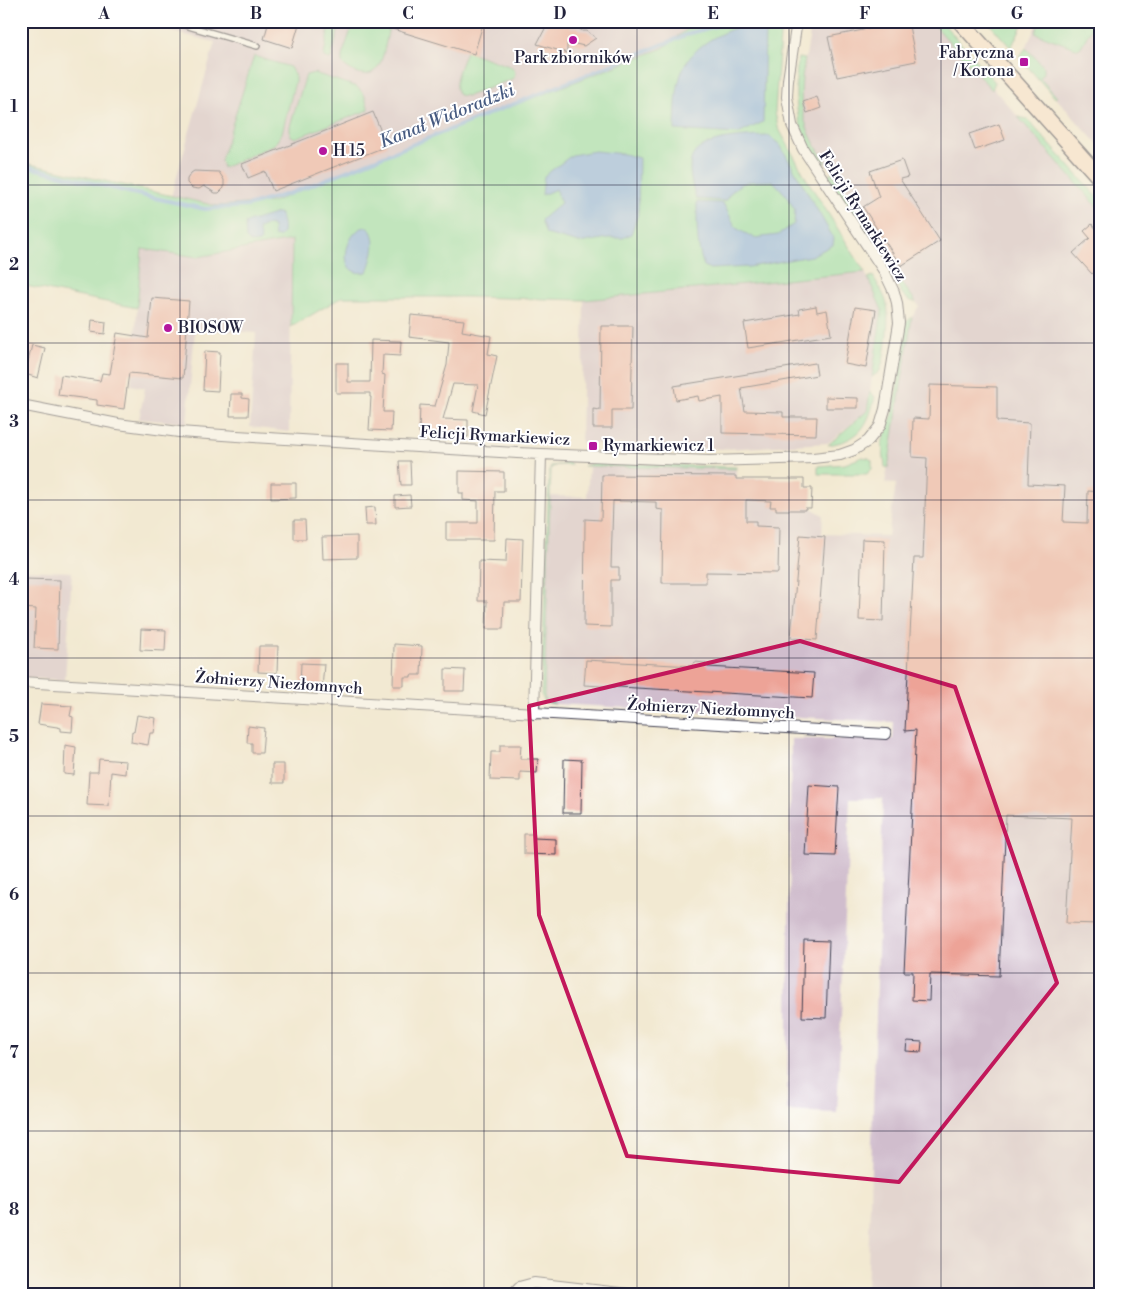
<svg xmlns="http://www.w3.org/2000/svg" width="1121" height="1316" font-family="'Libre Bodoni',serif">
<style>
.industrial{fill:#d0bdcd}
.green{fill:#88e1a5;stroke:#558270}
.water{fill:#7baee8;stroke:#4e6892}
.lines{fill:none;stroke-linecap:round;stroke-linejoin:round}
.stream{stroke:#7baee8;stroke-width:4}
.building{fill:#eda397}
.lane-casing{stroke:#414052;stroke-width:8}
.street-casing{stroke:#414052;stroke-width:12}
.secondary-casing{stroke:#414052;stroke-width:18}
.lane{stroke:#fff;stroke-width:5}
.street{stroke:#fff;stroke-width:10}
.secondary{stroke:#fde4d1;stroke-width:15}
.marked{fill:none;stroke:#c2185b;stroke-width:4;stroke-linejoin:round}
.grid{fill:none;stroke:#22223b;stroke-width:1;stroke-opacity:0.55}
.poi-dot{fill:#b5179e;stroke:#fff;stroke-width:2}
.labels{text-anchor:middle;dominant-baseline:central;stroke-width:4;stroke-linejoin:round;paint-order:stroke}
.poi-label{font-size:16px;fill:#22223b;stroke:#fff;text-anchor:start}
.street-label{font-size:16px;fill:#22223b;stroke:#fff}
.water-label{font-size:18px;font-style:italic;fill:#465a80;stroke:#fff}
.neatline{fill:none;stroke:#22223b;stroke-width:2}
.grid-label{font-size:16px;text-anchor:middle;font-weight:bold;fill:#22223b}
</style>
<rect width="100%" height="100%" fill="#fff"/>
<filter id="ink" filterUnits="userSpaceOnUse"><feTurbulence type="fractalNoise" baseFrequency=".02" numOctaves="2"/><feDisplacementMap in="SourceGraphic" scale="10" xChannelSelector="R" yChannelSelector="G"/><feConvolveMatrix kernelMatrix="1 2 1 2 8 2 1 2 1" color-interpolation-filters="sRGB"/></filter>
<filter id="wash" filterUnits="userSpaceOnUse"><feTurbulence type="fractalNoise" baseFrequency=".0096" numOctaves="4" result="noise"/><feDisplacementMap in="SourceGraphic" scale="20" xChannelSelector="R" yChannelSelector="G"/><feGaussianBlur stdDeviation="1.12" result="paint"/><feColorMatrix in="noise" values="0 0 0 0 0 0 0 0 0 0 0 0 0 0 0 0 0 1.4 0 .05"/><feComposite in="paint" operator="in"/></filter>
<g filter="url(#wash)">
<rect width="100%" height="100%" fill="#f2e9d2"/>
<path class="industrial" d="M 162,21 L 713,21 L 690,28 L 663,48 L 489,115 L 272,202 L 217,206 L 171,197 L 215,42 L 160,29 Z
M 812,21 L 934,21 L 1100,210 L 1100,1295 L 867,1295 L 883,798 L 850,798 L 837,1113 L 787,1111 L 791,739 L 893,739 L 894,722 L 555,704 L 545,700 L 544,696 L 550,496 L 587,497 L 589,466 L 736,469 L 737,478 L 804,479 L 804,488 L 812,488 L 811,508 L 823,515 L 822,534 L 888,536 L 896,484 L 885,483 L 912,317 L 919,306 L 897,276 L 897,269 L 818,151 L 805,124 L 801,104 L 802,79 Z
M 1038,21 L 1100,21 L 1100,147 L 1021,59 Z
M 292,240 L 289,432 L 250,427 L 256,333 L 195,329 L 187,423 L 139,419 L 145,388 L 131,385 L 142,249 L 198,257 Z
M 865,272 L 882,310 L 867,411 L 828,443 L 724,449 L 581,443 L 584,300 Z
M 21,570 L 72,572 L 65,680 L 21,678 Z"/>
<path class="green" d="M 330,21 L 341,21 L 331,58 L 329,59 L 324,57 L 324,55 Z
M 354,21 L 368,21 L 389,27 C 385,42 384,77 363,74 C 354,73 348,69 342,63 L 342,56 Z
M 713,21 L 781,21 L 775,112 L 778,127 L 806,178 L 865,272 L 584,300 L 468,297 L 342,297 L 291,327 L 292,240 L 198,257 L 142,249 L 137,308 L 21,285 L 21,162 L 217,206 L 272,202 L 489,115 L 663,48 L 690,27 Z
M 931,21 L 941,21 L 995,82 L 992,90 Z
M 987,21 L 1024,21 L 1011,48 Z
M 1040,21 L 1100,21 L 1100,34 L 1091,29 L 1081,47 L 1078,49 L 1035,33 Z
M 1026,48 L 1044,67 L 1044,73 L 1040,78 L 1057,97 L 1055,98 L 1019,57 Z
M 466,51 L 512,67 C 516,72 516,75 512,79 L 468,96 L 459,95 C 450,84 462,64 466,51 Z
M 254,56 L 290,67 L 295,76 L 295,82 L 282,133 L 275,144 L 223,168 L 221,160 Z
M 798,58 L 805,59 C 797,102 801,126 826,162 L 821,165 C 795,130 793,101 798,58 Z
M 314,73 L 357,87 L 364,94 L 369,110 L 295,138 L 290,135 L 290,126 L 306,75 Z
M 1018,117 L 1027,119 L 1100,200 L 1100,210 Z
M 832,172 L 897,269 L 897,276 L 916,302 C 900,301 896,279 888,267 L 827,176 Z
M 873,276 C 878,285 885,295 887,305 C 890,316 885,363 879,372 C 877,374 874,375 872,377 L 882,310 L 868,278 Z
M 912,317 L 888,468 L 885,467 L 882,443 L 893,413 L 904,343 L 905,323 Z
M 870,391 L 875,397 C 868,426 860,440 828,445 L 867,411 Z
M 862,457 L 869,458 L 872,461 L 872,469 L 867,474 L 818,474 L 818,466 L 845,464 Z
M 565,460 L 572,465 L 557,465 L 551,468 L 544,695 L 545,700 L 555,704 L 545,702 L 541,695 L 549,472 L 551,466 L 564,464 Z
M 595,462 L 736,467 L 736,469 L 584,466 Z"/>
<path class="water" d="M 755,22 L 765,31 L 763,122 L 738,134 L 675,130 C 676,110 675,87 683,69 C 695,42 728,29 755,22 Z
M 769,136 L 780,145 L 834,239 L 833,245 L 811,256 L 749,267 L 710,269 L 704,266 C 696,246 697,223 697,202 L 723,203 L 736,228 L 754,238 L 778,235 L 794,224 L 795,210 L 786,195 L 773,181 C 748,182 740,178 725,201 L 696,199 C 693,187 688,173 691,160 C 697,136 750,137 769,136 Z
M 595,151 L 624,154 L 639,158 L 638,214 L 631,234 L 623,238 L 608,238 L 579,243 L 546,234 L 541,220 L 561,203 L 556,189 L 542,195 L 544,176 L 572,155 Z
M 278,213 L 280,214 C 283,222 287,234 278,237 L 274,236 L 273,226 L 265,225 L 258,229 L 261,240 L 259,242 L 251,243 L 246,239 L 245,223 Z
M 368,227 C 379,239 372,258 367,272 C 339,278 343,243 357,231 C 360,228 364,227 368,227 Z"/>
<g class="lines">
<path class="stream" d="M 21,165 L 132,193 L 205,209 L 247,206 L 291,193 L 691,33 L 732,21"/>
</g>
<g id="blocks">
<path class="building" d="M 269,21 L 300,21 L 292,48 L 264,39 Z
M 377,21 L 484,21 L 474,54 L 376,24 Z
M 549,21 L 559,22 L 564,26 L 568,25 L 571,28 L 577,27 L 582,31 L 587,31 L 596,38 L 584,46 L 567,42 L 567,53 L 537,44 Z
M 908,21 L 916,61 L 837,77 L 828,37 Z
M 817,97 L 821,108 L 807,113 L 803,102 Z
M 373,112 L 387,146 L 273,191 L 265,171 L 248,178 L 242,164 Z
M 999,124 L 1005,140 L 975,150 L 969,134 Z
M 902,160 L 908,177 L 900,179 L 940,241 L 901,266 L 863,207 L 879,197 L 870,171 Z
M 194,171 L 219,172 L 224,180 L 224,188 L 219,193 L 215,193 L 204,186 L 199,189 L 192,188 L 187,183 L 187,179 L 191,173 Z
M 1092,224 L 1098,231 L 1100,229 L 1100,267 L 1092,274 L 1073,253 L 1090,238 L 1084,231 Z
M 152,298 L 189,301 L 183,378 L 129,373 L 124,409 L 97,405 L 97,400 L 58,395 L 61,375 L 100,381 L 102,373 L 110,374 L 117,333 L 148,338 Z
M 816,306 L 817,312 L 827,310 L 831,335 L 748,348 L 744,323 L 800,314 L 799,309 Z
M 855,307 L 876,310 L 866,368 L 845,364 Z
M 411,315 L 464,320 L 462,331 L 491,336 L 488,354 L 497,356 L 485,414 L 473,411 L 478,385 L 453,384 L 443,419 L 468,420 L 468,437 L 419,433 L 420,405 L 435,406 L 447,365 L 449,342 L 409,337 Z
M 92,320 L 106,322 L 105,334 L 91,332 Z
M 601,326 L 633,326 L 631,410 L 612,410 L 612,428 L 593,428 L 593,409 L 600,410 Z
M 371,340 L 401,341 L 400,356 L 383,355 L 382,374 L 385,375 L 383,412 L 392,412 L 391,431 L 369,430 L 371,397 L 370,397 L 370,393 L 336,393 L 336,363 L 348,363 L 348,382 L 370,382 Z
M 32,345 L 45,348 L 38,378 L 25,374 Z
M 205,351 L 220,352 L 218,391 L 203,390 Z
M 815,363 L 817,375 L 741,388 L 745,411 L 783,412 L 783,417 L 817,417 L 816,435 L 722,433 L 722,397 L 699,401 L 698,396 L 676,400 L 674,386 Z
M 930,385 L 997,387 L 997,421 L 1030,423 L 1028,484 L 1065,486 L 1063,522 L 1087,523 L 1088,491 L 1100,492 L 1100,924 L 1066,923 L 1072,818 L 1006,815 L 999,976 L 930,974 L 929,1001 L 912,1000 L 913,972 L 904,972 L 916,730 L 905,731 L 914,558 L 923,558 L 927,458 L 912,457 L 913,418 L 929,419 Z
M 231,394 L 242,394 L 242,398 L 249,399 L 248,416 L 230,416 Z
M 826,397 L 858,398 L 858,408 L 826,408 Z
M 399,461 L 410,461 L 411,485 L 401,485 Z
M 459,471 L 504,472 L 504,491 L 495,491 L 494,540 L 446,540 L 446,523 L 478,523 L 478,501 L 463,500 L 463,493 L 459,493 Z
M 602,475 L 736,476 L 736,479 L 804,479 L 804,488 L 812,488 L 811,508 L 805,508 L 805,510 L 776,510 L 776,507 L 770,507 L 771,501 L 746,500 L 746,521 L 756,521 L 756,526 L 779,527 L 778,573 L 706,572 L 706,583 L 662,583 L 663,510 L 656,509 L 656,502 L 613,501 L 611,567 L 619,567 L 619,580 L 611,580 L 611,627 L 584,626 L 585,519 L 601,520 Z
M 271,483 L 296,483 L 296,498 L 271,499 Z
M 410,495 L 411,506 L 395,507 L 395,496 Z
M 375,507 L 376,525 L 366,525 L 365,508 Z
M 294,520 L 305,520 L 306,539 L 294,539 Z
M 800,535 L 825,537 L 817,640 L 791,638 Z
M 357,536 L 357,558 L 323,559 L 322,537 Z
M 507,538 L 523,539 L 521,602 L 504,602 L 503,629 L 486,629 L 487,601 L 478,601 L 479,561 L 506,562 Z
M 862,539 L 885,540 L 883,621 L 859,620 Z
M 24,579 L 60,580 L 58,649 L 34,648 L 36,609 L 22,608 Z
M 141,629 L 166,630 L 165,651 L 140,650 Z
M 394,644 L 422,646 L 421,675 L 411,675 L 411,677 L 404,677 L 404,686 L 393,686 Z
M 259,646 L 278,646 L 277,673 L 258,672 Z
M 586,660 L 691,666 L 695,662 L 705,663 L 708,667 L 814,673 L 812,698 L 584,685 Z
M 301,663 L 324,664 L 322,689 L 307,689 L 307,686 L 300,686 Z
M 445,669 L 465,670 L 464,691 L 445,691 Z
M 41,704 L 72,706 L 70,716 L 73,717 L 72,732 L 61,731 L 61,728 L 57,727 L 38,724 Z
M 137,715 L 156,718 L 154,733 L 150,733 L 148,745 L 131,742 L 132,731 L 134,732 Z
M 248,726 L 264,728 L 262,753 L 252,753 L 252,743 L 247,743 Z
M 65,745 L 76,747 L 74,775 L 64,774 Z
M 500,745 L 521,745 L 520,759 L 538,759 L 537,773 L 520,772 L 520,781 L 490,780 L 491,752 L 500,752 Z
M 99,759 L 126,761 L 125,774 L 111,772 L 109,806 L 87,805 L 89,772 L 98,772 Z
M 564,759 L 582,760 L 581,813 L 563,813 Z
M 272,764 L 284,764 L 284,783 L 272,783 Z
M 809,785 L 839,787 L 835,856 L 805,855 Z
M 524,834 L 534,834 L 534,838 L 556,839 L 556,855 L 524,854 Z
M 804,940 L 829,941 L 826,1018 L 802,1017 Z
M 907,1041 L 922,1042 L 921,1052 L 906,1051 Z"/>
</g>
</g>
<g filter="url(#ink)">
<use href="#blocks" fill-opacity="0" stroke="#414052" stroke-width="1"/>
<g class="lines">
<defs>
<path id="lane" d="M 171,21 L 257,46"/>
<path id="street" d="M 21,405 L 118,424 L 179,432 L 237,436 L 517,453 L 709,461 L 813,458 L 840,455 L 854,450 L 868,441 L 880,426 L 885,409 L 899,323 L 897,303 L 894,292 L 884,271 L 803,149 L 792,125 L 787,97 L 788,80 L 797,21
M 21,682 L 886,734
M 534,714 L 541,454
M 512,1295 L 519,1287 L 534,1283 L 637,1295"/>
<path id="secondary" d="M 960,21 L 1100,178"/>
</defs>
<use href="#lane" class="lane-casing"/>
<use href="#street" class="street-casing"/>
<use href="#secondary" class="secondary-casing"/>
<use href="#lane" class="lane"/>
<use href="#street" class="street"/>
<use href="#secondary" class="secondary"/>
</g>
</g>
<path d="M0 0H1121V1316H0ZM 800,641 L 955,687 L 1057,983 L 899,1182 L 627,1156 L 539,915 L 529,706 Z" fill="#f2e9d2" fill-opacity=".55" fill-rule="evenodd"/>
<path class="marked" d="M 800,641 L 955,687 L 1057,983 L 899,1182 L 627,1156 L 539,915 L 529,706 Z"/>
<path class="grid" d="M 180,21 L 180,1295M 332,21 L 332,1295M 484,21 L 484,1295M 637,21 L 637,1295M 789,21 L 789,1295M 941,21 L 941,1295M 21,185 L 1100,185M 21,343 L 1100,343M 21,500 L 1100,500M 21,658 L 1100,658M 21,816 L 1100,816M 21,973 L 1100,973M 21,1131 L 1100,1131"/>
<g class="poi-dot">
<circle cx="573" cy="40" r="5"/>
<rect x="1019" y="57" width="10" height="10" rx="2.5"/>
<circle cx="323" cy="151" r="5"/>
<circle cx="168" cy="328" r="5"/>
<rect x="588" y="441" width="10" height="10" rx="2.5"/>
</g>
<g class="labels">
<g class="poi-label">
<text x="1014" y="53" text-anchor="end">Fabryczna<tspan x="1014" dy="18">/ Korona</tspan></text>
<text x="573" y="58" text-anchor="middle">Park zbiorników</text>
<text x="333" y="151">H 15</text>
<text x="178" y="328">BIOSOW</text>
<text x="603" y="446">Rymarkiewicz 1</text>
</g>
<g class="street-label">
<text transform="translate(863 216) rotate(58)">Felicji Rymarkiewicz</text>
<text transform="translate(495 436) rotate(3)">Felicji Rymarkiewicz</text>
<text transform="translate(279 683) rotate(4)">Żołnierzy Niezłomnych</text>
<text transform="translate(711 709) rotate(3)">Żołnierzy Niezłomnych</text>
</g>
<g class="water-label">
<text transform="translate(447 116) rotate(-22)">Kanał Widoradzki</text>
</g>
</g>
<rect width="1121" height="1316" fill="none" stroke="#fff" stroke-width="55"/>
<rect x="28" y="28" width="1066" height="1260" class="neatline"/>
<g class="grid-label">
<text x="104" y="19">A</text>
<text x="256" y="19">B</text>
<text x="408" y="19">C</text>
<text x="560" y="19">D</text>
<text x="713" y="19">E</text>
<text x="865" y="19">F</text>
<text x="1017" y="19">G</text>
<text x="14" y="112">1</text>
<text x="14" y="270">2</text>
<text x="14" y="427">3</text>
<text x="14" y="585">4</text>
<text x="14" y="742">5</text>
<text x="14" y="900">6</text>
<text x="14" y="1058">7</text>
<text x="14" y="1215">8</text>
</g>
</svg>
